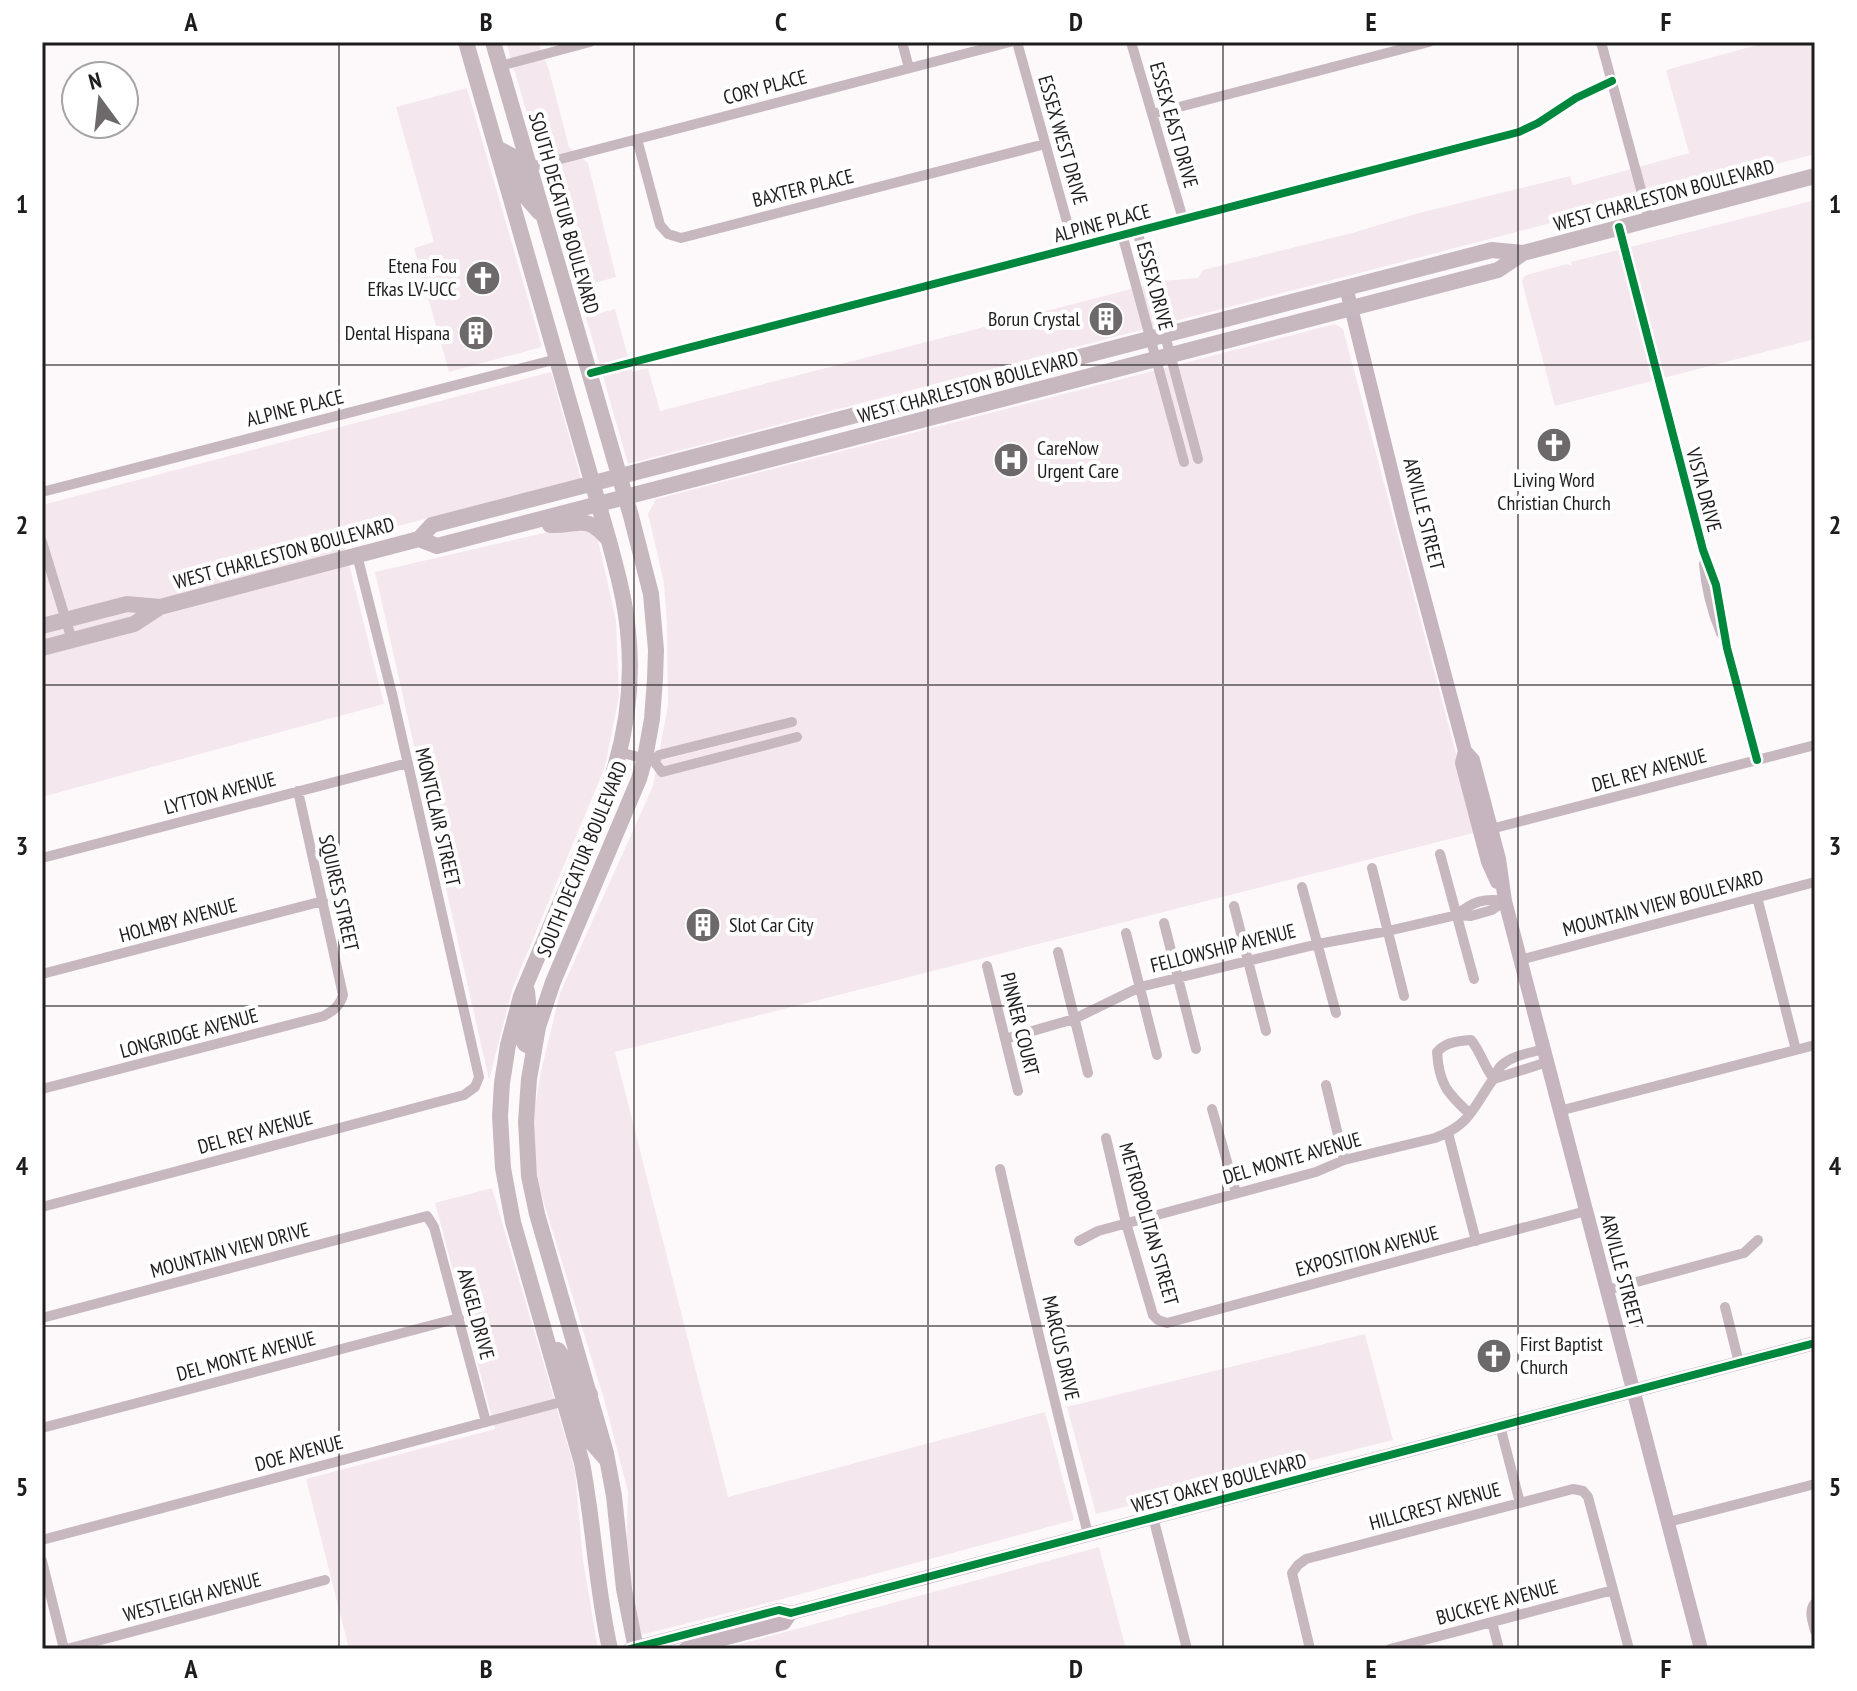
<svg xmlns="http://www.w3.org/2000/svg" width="1857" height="1691" font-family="'PT Sans Narrow',sans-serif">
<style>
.built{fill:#f4e8ee}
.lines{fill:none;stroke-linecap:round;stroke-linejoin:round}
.street{stroke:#c7b7bf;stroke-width:10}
.secondary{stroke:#c6b5be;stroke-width:14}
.primary{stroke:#c7b8c0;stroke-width:16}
.cycleway-casing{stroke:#fff;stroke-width:13}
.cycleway{stroke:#00873e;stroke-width:8}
.grid{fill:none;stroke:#1f1c1d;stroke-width:2;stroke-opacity:0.55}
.labels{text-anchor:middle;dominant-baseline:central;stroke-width:8;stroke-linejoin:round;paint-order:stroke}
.street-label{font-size:20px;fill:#1f1c1d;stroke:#fff}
.poi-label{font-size:20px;fill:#1f1c1d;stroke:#fff;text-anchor:end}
.neatline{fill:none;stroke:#1f1c1d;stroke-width:3}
.grid-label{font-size:26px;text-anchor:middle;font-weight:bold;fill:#1f1c1d}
</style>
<rect width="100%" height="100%" fill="#fdf9fb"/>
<path class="built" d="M 506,42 L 538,42 L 549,70 L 569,147 L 588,163 L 616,277 L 578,288 Z
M 1768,42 L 1815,42 L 1815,154 L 628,464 L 586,317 L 615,309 L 632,372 L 648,368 L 660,411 L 1162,281 L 1198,278 L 1203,270 L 1352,233 L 1415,214 L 1570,176 L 1573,185 L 1689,153 L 1666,70 Z
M 467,88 L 542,347 L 449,372 L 414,248 L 434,242 L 396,107 Z
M 1815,200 L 1815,339 L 1555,406 L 1522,282 L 1523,278 L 1526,275 L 1567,264 L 1572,266 L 1571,262 Z
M 1335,324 L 1343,329 L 1477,832 L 615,1052 L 728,1497 L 1045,1412 L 1074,1520 L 756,1606 L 641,1635 L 626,1563 L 628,1492 L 604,1399 L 539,1187 L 532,1126 L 541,1071 L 560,993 L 653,786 L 668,705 L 667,626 L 664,583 L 648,514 L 656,499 Z
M 551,372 L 581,479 L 343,540 L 384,704 L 42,797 L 42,505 Z
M 583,526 L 596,531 L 616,620 L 619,696 L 605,767 L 513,987 L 489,1080 L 375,572 L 552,531 Z
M 492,1188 L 575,1470 L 583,1560 L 598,1649 L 349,1649 L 306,1479 L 495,1429 L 435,1203 Z
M 1365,1334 L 1393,1440 L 1096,1514 L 1067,1407 Z
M 1099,1547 L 1126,1649 L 722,1649 Z"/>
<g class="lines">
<path class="street" d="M 902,42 L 909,68
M 1017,42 L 1074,247
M 1131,42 L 1183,219
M 1601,42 L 1649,219
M 500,66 L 590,42
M 1152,114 L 1429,42
M 637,139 L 660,225 L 668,234 L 681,238 L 1045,144
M 530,167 L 1010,42
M 1619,227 L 1703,550 L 1716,585 L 1727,648 L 1757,760
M 1137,230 L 1198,459
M 1122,234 L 1184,462
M 591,373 L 1519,132 L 1538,123 L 1576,98 L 1612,81
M 42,492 L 557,359
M 42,542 L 72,640
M 1704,564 C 1706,589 1711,609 1721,633
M 619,752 L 654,761 L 662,772 L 797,737
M 654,761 L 659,755 L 792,722
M 1491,829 L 1815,745
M 1440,854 L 1474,979
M 42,858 L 408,763
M 1372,868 L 1404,996
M 1302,887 L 1336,1013
M 1757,897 L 1796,1050
M 1234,906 L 1266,1031
M 1457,915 C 1473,901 1484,898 1505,901
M 1164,923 L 1196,1049
M 1126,933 L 1157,1055
M 1058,952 L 1088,1073
M 1520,960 L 1815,882
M 987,966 L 1018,1091
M 42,974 L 323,901
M 1005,1039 L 1074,1019 L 1140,987 L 1318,944 L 1388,931 L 1457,915 L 1471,916 L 1492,910 L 1505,901
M 1494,1079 L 1547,1062
M 1326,1085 L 1344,1160
M 42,1089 L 324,1016 C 334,1010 340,1006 343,995 L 298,791
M 1212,1109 L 1236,1193
M 1559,1111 L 1815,1045
M 1470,1114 C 1447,1093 1439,1084 1437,1052 C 1446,1042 1458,1041 1471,1040 C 1481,1052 1484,1067 1494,1079
M 1448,1133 L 1476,1241
M 1106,1138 L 1126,1223 L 1153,1315 L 1158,1320 L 1167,1323 L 1586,1211
M 1000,1169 C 1028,1291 1057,1413 1088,1534
M 42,1207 L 464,1095 L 475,1087 L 479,1077 L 393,698 L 357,555
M 1079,1241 L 1098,1231 L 1316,1172 L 1344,1160 L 1435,1138 C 1470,1125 1472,1109 1492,1081 C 1496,1076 1497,1069 1502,1065 C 1513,1055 1530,1053 1544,1049
M 1607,1290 L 1744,1253 L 1758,1240
M 1725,1307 L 1739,1363
M 42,1318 L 427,1216 L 434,1227 L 486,1422
M 1500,1426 L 1520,1503
M 42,1428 L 459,1318
M 1153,1517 L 1187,1649
M 1668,1522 L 1815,1484
M 42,1540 L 565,1401
M 42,1561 L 64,1649
M 1815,1603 C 1808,1611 1813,1622 1815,1631
M 1492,1622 L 1499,1649
M 67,1649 L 325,1580
M 1310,1649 L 1292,1573 L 1298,1565 L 1306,1559 L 1573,1489 L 1583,1491 L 1588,1497 L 1629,1649
M 1390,1649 L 1613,1590"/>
<path class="secondary" d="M 1346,287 L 1405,526 L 1465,751 L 1462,763 L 1488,862 L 1497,882
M 1465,751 L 1473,760 L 1499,859 L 1505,901 L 1701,1649
M 630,1649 L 779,1610 L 791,1613 L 1815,1343
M 685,1649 L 784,1623 L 791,1613"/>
<path class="primary" d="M 466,42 L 609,541 C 617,571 625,600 628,631 C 634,686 625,743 606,795 L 521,996 L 508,1045 L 502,1083 L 500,1116 L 503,1168 L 513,1222 L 582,1463 C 594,1525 596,1588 610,1649
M 493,42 L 631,516 L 651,594 L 656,650 L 655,679 L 652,719 L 645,758 L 639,779 L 553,982 L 538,1027 L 529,1079 L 526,1122 L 529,1176 L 537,1214 L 606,1453 L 614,1496 L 624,1589 L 636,1649
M 497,148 L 512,156 L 517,171 L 530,167
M 506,178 L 518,182 L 525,196 L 539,212
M 550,525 C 580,526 585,513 608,539
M 419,539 L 437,546 L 1498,270 L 1523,253 L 1815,176
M 42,626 L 127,604 L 160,607 L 419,539 L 432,525 L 1492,250 L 1523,253
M 42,648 L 134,624 L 160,607
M 527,991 L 529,1012 L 522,1038 L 525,1044 L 534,1049
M 558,1350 L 564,1359 L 576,1389 L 579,1393 L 590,1394
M 565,1401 L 573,1401 L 577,1403 L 590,1441 L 606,1459"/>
<defs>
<path id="cycleway" d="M 1619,227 L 1703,550 L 1716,585 L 1727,648 L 1757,760
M 591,373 L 1519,132 L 1538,123 L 1576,98 L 1612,81
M 630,1649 L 779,1610 L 791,1613 L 1815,1343"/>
</defs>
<use href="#cycleway" class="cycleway-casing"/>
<use href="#cycleway" class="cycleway"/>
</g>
<path class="grid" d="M 339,42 L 339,1649M 634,42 L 634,1649M 928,42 L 928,1649M 1223,42 L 1223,1649M 1518,42 L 1518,1649M 42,365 L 1815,365M 42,685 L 1815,685M 42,1006 L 1815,1006M 42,1326 L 1815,1326"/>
<defs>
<symbol id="church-disc" viewBox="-11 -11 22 22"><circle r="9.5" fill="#6d696b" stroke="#fff"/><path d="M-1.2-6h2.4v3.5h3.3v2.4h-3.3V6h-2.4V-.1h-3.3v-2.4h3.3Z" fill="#fff"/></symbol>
<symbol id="building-disc" viewBox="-11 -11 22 22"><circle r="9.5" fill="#6d696b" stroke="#fff"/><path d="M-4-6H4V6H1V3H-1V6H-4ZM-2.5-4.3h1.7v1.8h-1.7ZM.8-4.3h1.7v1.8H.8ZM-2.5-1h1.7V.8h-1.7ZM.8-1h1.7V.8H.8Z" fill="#fff"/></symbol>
<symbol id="hospital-disc" viewBox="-11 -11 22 22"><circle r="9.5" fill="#6d696b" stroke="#fff"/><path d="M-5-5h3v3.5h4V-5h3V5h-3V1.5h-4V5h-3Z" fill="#fff"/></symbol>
</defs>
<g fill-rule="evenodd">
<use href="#church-disc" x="463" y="258" width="40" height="40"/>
<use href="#building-disc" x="1086" y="299" width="40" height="40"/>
<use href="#building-disc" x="456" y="313" width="40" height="40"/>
<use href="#church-disc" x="1534" y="425" width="40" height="40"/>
<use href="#hospital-disc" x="991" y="440" width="40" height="40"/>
<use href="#building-disc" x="683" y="905" width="40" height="40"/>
<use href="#church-disc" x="1474" y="1336" width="40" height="40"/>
</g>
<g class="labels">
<g class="street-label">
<text transform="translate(765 87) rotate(-15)">CORY PLACE</text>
<text transform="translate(1174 125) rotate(74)">ESSEX EAST DRIVE</text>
<text transform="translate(1063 140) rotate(74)">ESSEX WEST DRIVE</text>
<text transform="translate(803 188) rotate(-14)">BAXTER PLACE</text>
<text transform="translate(1664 195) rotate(-15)">WEST CHARLESTON BOULEVARD</text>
<text transform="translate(564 213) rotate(74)">SOUTH DECATUR BOULEVARD</text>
<text transform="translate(1102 223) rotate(-15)">ALPINE PLACE</text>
<text transform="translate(1155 286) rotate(75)">ESSEX DRIVE</text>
<text transform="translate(968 387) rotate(-15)">WEST CHARLESTON BOULEVARD</text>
<text transform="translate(295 408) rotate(-14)">ALPINE PLACE</text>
<text transform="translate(1704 490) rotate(75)">VISTA DRIVE</text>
<text transform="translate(1424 514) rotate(76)">ARVILLE STREET</text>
<text transform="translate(284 553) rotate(-15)">WEST CHARLESTON BOULEVARD</text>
<text transform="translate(1649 770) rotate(-15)">DEL REY AVENUE</text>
<text transform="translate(220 793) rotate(-15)">LYTTON AVENUE</text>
<text transform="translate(438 817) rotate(77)">MONTCLAIR STREET</text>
<text transform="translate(582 859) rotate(-68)">SOUTH DECATUR BOULEVARD</text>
<text transform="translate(339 893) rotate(77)">SQUIRES STREET</text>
<text transform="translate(1663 903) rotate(-15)">MOUNTAIN VIEW BOULEVARD</text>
<text transform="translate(178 920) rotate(-15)">HOLMBY AVENUE</text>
<text transform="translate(1223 948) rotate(-14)">FELLOWSHIP AVENUE</text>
<text transform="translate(1020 1024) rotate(76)">PINNER COURT</text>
<text transform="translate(189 1033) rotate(-15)">LONGRIDGE AVENUE</text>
<text transform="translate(255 1132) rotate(-15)">DEL REY AVENUE</text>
<text transform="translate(1292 1158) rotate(-16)">DEL MONTE AVENUE</text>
<text transform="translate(1149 1224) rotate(74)">METROPOLITAN STREET</text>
<text transform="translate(230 1250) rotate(-15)">MOUNTAIN VIEW DRIVE</text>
<text transform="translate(1367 1251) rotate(-15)">EXPOSITION AVENUE</text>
<text transform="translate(1622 1270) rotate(75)">ARVILLE STREET</text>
<text transform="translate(476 1314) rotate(75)">ANGEL DRIVE</text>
<text transform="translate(1061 1348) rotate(77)">MARCUS DRIVE</text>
<text transform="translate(246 1356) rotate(-15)">DEL MONTE AVENUE</text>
<text transform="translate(299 1453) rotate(-15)">DOE AVENUE</text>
<text transform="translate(1219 1483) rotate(-15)">WEST OAKEY BOULEVARD</text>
<text transform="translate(1435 1506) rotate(-15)">HILLCREST AVENUE</text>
<text transform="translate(192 1597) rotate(-15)">WESTLEIGH AVENUE</text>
<text transform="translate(1497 1602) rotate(-15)">BUCKEYE AVENUE</text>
</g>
<g class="poi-label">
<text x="457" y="266">Etena Fou<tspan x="457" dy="23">Efkas LV-UCC</tspan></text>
<text x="1080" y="319">Borun Crystal</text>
<text x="450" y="333">Dental Hispana</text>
<text x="1037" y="448" text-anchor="start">CareNow<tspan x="1037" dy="23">Urgent Care</tspan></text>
<text x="1554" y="480" text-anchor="middle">Living Word<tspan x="1554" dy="23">Christian Church</tspan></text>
<text x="729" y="925" text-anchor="start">Slot Car City</text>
<text x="1520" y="1344" text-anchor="start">First Baptist<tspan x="1520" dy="23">Church</tspan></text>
</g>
</g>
<rect width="1857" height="1691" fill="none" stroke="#ffffff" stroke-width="88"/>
<g transform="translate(100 100) rotate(345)"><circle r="38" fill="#ffffff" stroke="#a5a4a5" stroke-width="2"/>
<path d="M0-6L14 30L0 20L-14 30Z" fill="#6d696b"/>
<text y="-12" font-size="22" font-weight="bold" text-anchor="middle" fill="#1f1c1d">N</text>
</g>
<rect x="44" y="44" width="1769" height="1603" class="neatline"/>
<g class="grid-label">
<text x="191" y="31">A</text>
<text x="486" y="31">B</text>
<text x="781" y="31">C</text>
<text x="1076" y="31">D</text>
<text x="1371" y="31">E</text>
<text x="1666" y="31">F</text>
<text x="22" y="213">1</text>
<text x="1835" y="213">1</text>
<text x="22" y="534">2</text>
<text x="1835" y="534">2</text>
<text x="22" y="855">3</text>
<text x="1835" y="855">3</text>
<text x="22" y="1175">4</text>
<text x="1835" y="1175">4</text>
<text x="22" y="1496">5</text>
<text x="1835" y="1496">5</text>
<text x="191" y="1678">A</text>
<text x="486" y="1678">B</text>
<text x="781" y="1678">C</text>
<text x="1076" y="1678">D</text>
<text x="1371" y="1678">E</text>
<text x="1666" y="1678">F</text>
</g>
</svg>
